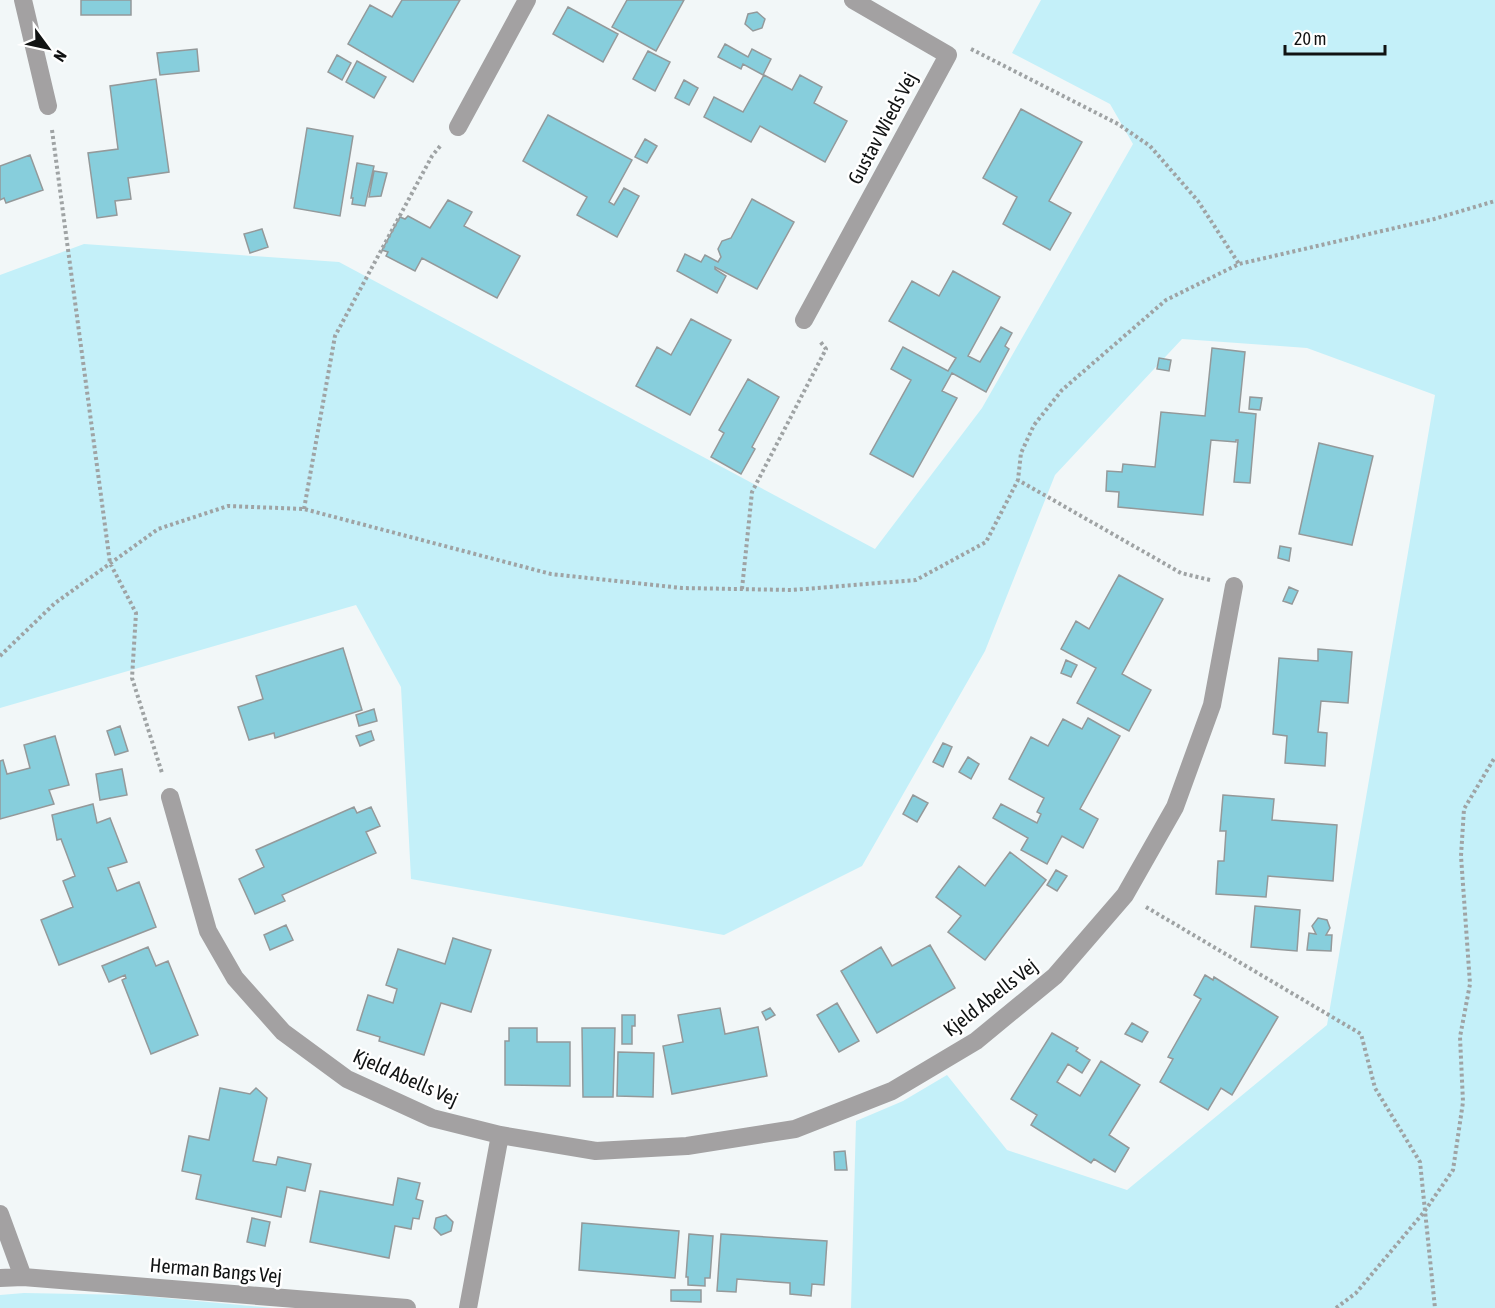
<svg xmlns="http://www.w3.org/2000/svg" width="1495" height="1308" font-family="'Asap Condensed',sans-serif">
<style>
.green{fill:#c4f0f9}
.building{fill:#87cedc;stroke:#94999a;stroke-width:1.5}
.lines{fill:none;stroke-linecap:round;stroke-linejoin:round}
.path{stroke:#9fa3a4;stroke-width:4;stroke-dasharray:3 3;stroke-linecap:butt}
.street{stroke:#a3a1a2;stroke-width:18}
.labels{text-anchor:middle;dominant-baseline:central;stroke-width:5;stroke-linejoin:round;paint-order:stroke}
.street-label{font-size:20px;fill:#111313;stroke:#fff}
</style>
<rect width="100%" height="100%" fill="#f2f7f8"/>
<path class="green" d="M 1041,0 L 1495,0 L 1495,1308 L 851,1308 L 856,1121 L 903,1101 L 947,1075 L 1007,1150 L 1127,1190 L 1327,1025 L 1435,395 L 1307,348 L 1182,339 L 1055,475 L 985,651 L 862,866 L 724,935 L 411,879 L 401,687 L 356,605 L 0,708 L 0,275 L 84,244 L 339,262 L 875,549 L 982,408 L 1133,144 L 1110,104 L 1012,53 Z
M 24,1293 L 133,1295 L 273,1308 L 0,1308 L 0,1295 Z"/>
<path class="building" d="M 81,0 L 131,0 L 131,15 L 81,15 Z
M 402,0 L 460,0 L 413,82 L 348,44 L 370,5 L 392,17 Z
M 627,0 L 684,0 L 656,51 L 612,27 Z
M 568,7 L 618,34 L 603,62 L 553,34 Z
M 757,12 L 765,19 L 762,28 L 753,31 L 745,24 L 748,14 Z
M 725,44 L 748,57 L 752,49 L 771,59 L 763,75 L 743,64 L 741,69 L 718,57 Z
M 197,49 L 199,71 L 160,75 L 157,53 Z
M 648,51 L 670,62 L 655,91 L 633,79 Z
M 337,55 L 351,63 L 342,80 L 328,72 Z
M 357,61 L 386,77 L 374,98 L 346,82 Z
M 764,75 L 792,90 L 800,75 L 822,87 L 814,103 L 847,121 L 825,162 L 760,126 L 751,142 L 704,117 L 714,97 L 743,112 Z
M 156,79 L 169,172 L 128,178 L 131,199 L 115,201 L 117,215 L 97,218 L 88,153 L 118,149 L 110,86 Z
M 684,80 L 698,88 L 689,105 L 675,98 Z
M 1021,109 L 1082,142 L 1049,201 L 1071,213 L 1050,250 L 1003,224 L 1017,197 L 983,178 Z
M 548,115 L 632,160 L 609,202 L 614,205 L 624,188 L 639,196 L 617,237 L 577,215 L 587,197 L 523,161 Z
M 307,128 L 353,136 L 340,216 L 294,208 Z
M 645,139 L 657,146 L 647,163 L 635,157 Z
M 30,155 L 43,190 L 6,203 L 4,198 L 0,200 L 0,166 Z
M 357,163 L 374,166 L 365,206 L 352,204 L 353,198 L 351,198 Z
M 374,171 L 387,173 L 381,196 L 369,197 Z
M 752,199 L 794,222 L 757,289 L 715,267 L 715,269 L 726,276 L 717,293 L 677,271 L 685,254 L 701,262 L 705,255 L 718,262 L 721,257 L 718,249 L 722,241 L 731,238 Z
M 448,200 L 472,212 L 464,226 L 520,256 L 497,298 L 422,258 L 415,271 L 386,256 L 388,252 L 382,250 L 400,217 L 405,219 L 408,216 L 430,228 Z
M 262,229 L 268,247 L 250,253 L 244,234 Z
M 953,271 L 1000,297 L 968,356 L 980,362 L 1001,327 L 1012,333 L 1005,346 L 1009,349 L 986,392 L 952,373 L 942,391 L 957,398 L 913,477 L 870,454 L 911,380 L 891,369 L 903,347 L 948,371 L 956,358 L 889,321 L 912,281 L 939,296 Z
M 691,319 L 731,340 L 690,415 L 636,386 L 657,347 L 671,355 Z
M 1212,348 L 1245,352 L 1239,412 L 1256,414 L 1250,483 L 1234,482 L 1238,440 L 1236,440 L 1236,442 L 1211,440 L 1203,515 L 1118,507 L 1119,492 L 1106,491 L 1107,471 L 1122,472 L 1123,464 L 1155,467 L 1161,412 L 1205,416 Z
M 1159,358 L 1171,360 L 1169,371 L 1157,369 Z
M 748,379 L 779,397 L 752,447 L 755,449 L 741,474 L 711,457 L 724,433 L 719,430 Z
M 1250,397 L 1262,398 L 1260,410 L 1249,409 Z
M 1319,443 L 1373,456 L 1352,545 L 1299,534 Z
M 1280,546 L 1291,548 L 1289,561 L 1278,558 Z
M 1119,575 L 1163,599 L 1122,674 L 1151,690 L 1129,731 L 1077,703 L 1096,668 L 1061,649 L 1076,621 L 1089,629 Z
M 1289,587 L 1298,591 L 1292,604 L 1283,601 Z
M 343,648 L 362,710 L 275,738 L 274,733 L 249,740 L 238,707 L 263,699 L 256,676 Z
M 1318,649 L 1352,652 L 1348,703 L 1321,701 L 1318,732 L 1327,733 L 1325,766 L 1285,763 L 1287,736 L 1273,734 L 1279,658 L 1318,661 Z
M 1066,660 L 1077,665 L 1071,677 L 1061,673 Z
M 374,709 L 377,721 L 359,726 L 356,715 Z
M 1088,718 L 1120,736 L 1080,809 L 1098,819 L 1083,848 L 1062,836 L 1047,864 L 1021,850 L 1028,838 L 993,818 L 1001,804 L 1037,823 L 1041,814 L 1037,812 L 1044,798 L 1009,779 L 1031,737 L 1048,746 L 1063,719 L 1082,729 Z
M 120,726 L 128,751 L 115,755 L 107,731 Z
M 371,731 L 374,740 L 360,746 L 356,736 Z
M 55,736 L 69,785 L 49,790 L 54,804 L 0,819 L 0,761 L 3,760 L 7,774 L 30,768 L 24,745 Z
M 943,743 L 952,747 L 943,767 L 933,762 Z
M 968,757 L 979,764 L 971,779 L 959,772 Z
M 122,769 L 127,795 L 100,800 L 96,774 Z
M 913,795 L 928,803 L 917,822 L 903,814 Z
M 1223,795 L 1274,799 L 1272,820 L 1337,825 L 1333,881 L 1268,876 L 1266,897 L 1216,894 L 1218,861 L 1224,861 L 1226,831 L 1220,831 Z
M 93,804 L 97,823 L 110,818 L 127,862 L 108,868 L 117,891 L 139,882 L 156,927 L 59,965 L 41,920 L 73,907 L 63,881 L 75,876 L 61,839 L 57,840 L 52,815 Z
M 354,807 L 357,813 L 371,807 L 380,826 L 366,832 L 376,853 L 282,895 L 285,901 L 255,914 L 239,879 L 264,867 L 256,850 Z
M 1010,852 L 1046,880 L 985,960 L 948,932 L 961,916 L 936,897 L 959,866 L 985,886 Z
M 1056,870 L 1067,876 L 1057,891 L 1047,885 Z
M 1255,906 L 1300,910 L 1297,951 L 1251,947 Z
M 1318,918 L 1327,920 L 1330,928 L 1326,935 L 1332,935 L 1331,951 L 1307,950 L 1309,933 L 1316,934 L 1312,926 Z
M 286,925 L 293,940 L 270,950 L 264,935 Z
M 453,938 L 491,950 L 471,1012 L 441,1003 L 424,1055 L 379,1041 L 380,1037 L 357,1030 L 368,995 L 393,1003 L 397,989 L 386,985 L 398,949 L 445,964 Z
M 930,945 L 955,988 L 877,1033 L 841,971 L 881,947 L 892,966 Z
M 148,947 L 156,966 L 168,961 L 198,1035 L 151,1054 L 122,980 L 126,978 L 125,975 L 109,982 L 102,966 Z
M 1205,975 L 1213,980 L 1214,977 L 1278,1017 L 1232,1095 L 1221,1088 L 1208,1110 L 1160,1082 L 1173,1059 L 1168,1057 L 1201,999 L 1194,995 Z
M 837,1003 L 859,1041 L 839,1052 L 817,1015 Z
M 720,1008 L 725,1034 L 758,1027 L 767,1076 L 672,1094 L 663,1046 L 683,1042 L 678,1015 Z
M 770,1008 L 775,1015 L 766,1020 L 762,1012 Z
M 622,1015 L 635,1015 L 635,1026 L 632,1026 L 632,1044 L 622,1044 Z
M 1132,1023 L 1148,1032 L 1142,1042 L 1125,1034 Z
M 509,1028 L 537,1028 L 537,1042 L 570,1042 L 570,1086 L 505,1085 L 505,1041 L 509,1041 Z
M 582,1028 L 615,1028 L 613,1097 L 583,1097 Z
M 1052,1033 L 1078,1048 L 1076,1051 L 1090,1060 L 1082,1073 L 1068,1064 L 1057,1082 L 1080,1096 L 1101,1061 L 1140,1085 L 1109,1135 L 1129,1148 L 1115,1172 L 1094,1159 L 1091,1163 L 1031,1125 L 1037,1115 L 1011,1099 Z
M 618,1052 L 654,1053 L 653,1097 L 617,1096 Z
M 220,1088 L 250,1094 L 256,1088 L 267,1098 L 253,1161 L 276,1165 L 278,1157 L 311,1164 L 305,1191 L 287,1187 L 281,1217 L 196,1199 L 201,1175 L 182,1171 L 189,1136 L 209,1140 Z
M 845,1151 L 847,1170 L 835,1170 L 834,1152 Z
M 398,1178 L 420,1183 L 416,1199 L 423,1201 L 419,1219 L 413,1218 L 411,1229 L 395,1226 L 389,1258 L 310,1242 L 320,1191 L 393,1205 Z
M 446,1215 L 453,1222 L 451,1231 L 441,1235 L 434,1228 L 436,1218 Z
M 252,1218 L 270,1222 L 265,1246 L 247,1242 Z
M 582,1223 L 679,1231 L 675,1278 L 579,1270 Z
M 689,1234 L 713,1236 L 710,1278 L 705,1278 L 705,1286 L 688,1285 L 688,1277 L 686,1277 Z
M 721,1234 L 827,1241 L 824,1285 L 812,1284 L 811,1296 L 790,1294 L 790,1283 L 737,1279 L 736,1292 L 717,1291 Z
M 671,1290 L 701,1290 L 701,1302 L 671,1301 Z"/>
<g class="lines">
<path class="path" d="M 971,49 L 1118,124 L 1150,146 L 1198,201 L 1239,264
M 52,130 L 110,563 L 136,613 L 132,678 L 162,773
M 304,509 L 335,336 L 432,156 L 441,145
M 1210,580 L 1181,573 L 1018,480 L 1021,453 L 1034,425 L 1062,390 L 1166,300 L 1239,264 L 1434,219 L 1495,201
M 742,589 L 752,492 L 826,349 L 819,340
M 0,656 L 55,603 L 158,529 L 228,506 L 304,509 L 551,574 L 682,588 L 792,590 L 916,580 L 986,542 L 1018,480
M 1146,907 L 1361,1034 L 1375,1088 L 1420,1162 L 1435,1308
M 1336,1308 L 1356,1293 L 1424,1212 L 1453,1170 L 1463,1102 L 1460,1037 L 1470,984 L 1461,856 L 1464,809 L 1495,757"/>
<path class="street" d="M 23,0 L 48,106
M 458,127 L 527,0
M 804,320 L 948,55 L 853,0
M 170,797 L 208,931 L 235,978 L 283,1032 L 347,1079 L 432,1118 L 500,1135 L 596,1151 L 687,1146 L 795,1129 L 892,1091 L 976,1041 L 1055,976 L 1125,895 L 1175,807 L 1212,705 L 1234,586
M 0,1214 L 23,1277
M 0,1278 L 23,1277 L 407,1308
M 468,1308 L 500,1135"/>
</g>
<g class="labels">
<g class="street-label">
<text transform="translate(882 128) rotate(-62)">Gustav Wieds Vej</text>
<text transform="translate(990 997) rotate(-38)">Kjeld Abells Vej</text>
<text transform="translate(406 1077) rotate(24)">Kjeld Abells Vej</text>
<text transform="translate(216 1270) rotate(5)">Herman Bangs Vej</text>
</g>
</g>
<g transform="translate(48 48) rotate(123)" stroke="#ffffff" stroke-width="4.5" paint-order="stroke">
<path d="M0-4.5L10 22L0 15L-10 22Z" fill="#111313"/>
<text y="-9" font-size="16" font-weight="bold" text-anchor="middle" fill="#111313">N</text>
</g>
<path d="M1285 45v9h100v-9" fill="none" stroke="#111313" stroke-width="3"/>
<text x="1294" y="45" font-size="18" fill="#111313" stroke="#ffffff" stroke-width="4.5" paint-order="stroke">20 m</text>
</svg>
